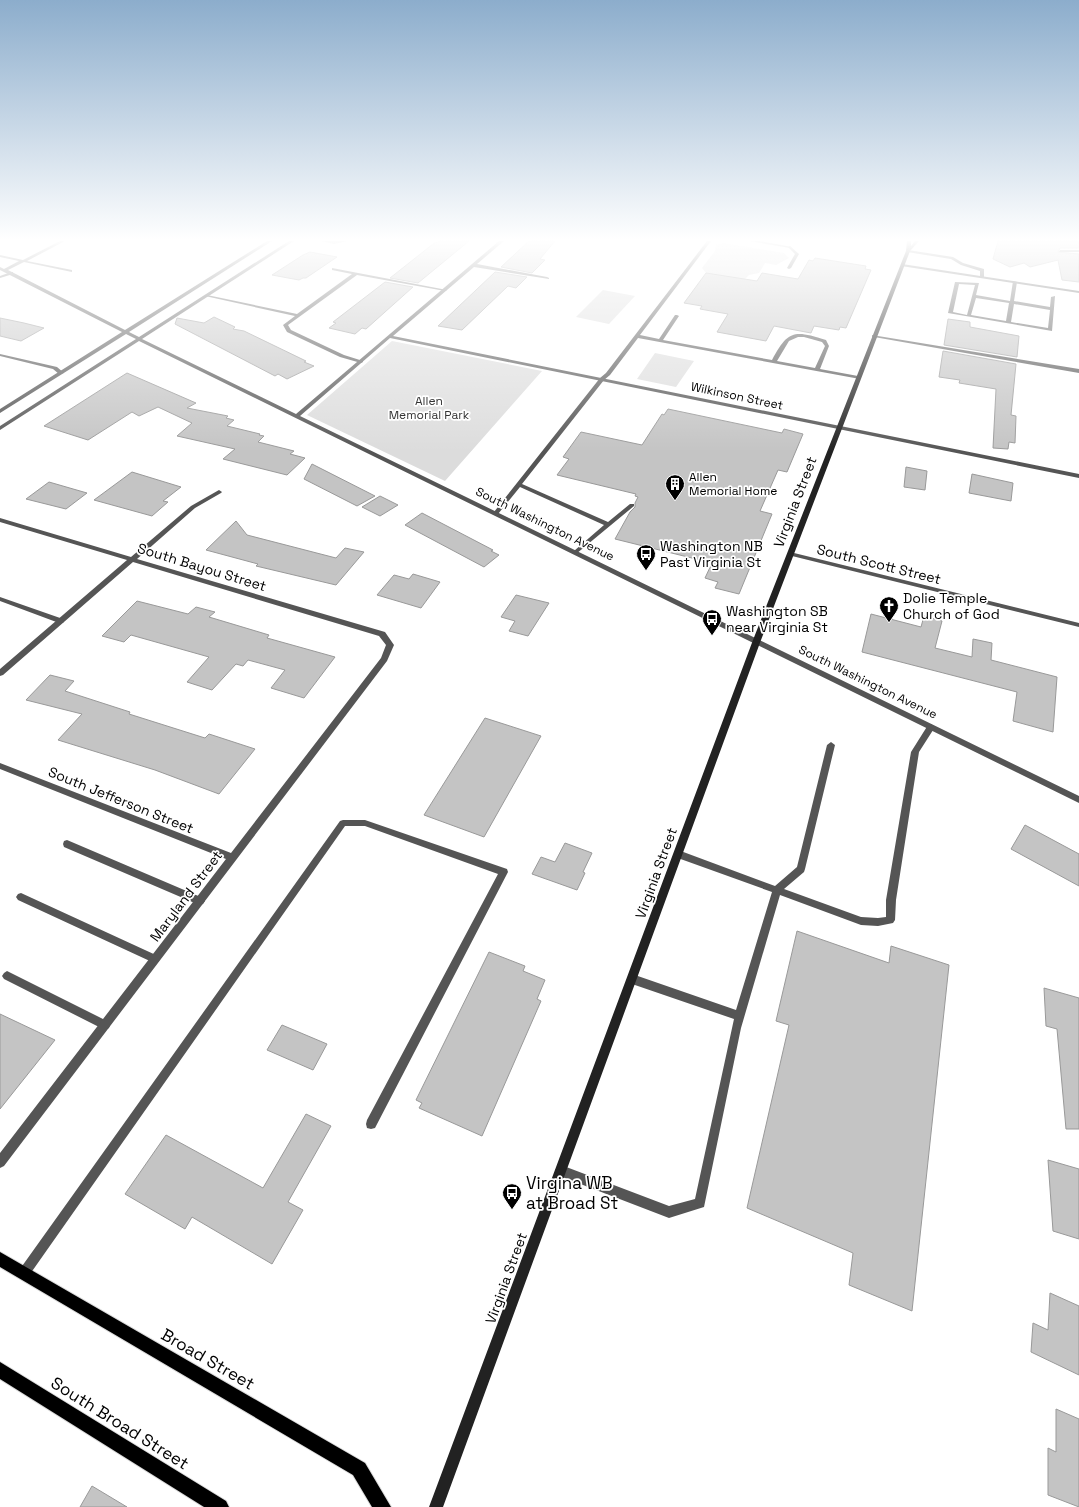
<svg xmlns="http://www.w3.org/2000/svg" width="1079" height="1507" font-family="'Space Grotesk',sans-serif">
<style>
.green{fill:#dcdcdc}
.building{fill:#c4c4c4;stroke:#999}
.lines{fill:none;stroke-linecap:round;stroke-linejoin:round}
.primary-casing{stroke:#dbdbdb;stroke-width:2}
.lane{fill:#555;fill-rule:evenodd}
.street{fill:#555;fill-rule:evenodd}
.secondary{fill:#222;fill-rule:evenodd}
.primary{fill:#000;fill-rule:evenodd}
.labels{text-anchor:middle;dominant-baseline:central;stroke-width:3.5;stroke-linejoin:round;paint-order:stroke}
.far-street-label{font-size:12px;fill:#000;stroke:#fff}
.far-park-label{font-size:12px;fill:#333;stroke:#fff}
.far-poi-label{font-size:12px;fill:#000;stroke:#fff;text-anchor:start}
.street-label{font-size:14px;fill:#000;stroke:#fff}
.poi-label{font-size:14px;fill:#000;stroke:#fff;text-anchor:start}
.near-poi-label{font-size:17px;fill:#000;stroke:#fff;text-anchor:start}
.near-street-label{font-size:17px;fill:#000;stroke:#fff}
</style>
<rect width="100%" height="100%" fill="#fff"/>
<path class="green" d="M 723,243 L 784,253 L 789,258 L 776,265 L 765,263 L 759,273 L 749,275 L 745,279 L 706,273 L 702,268 L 715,251 L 716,245 Z
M 603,290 L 635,296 L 609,324 L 576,317 Z
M 392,341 L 542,371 L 445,481 L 307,415 Z
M 655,353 L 694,361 L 676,387 L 637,379 Z"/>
<path class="building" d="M 440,241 L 469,241 L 418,283 L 390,278 L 433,244 Z
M 529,241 L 555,241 L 540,259 L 545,260 L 532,273 L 501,267 Z
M 998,241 L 1079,241 L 1079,248 L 1060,248 L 1058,252 L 1079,254 L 1079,282 L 1062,280 L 1058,260 L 1030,267 L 1024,263 L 1010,267 L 993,259 Z
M 310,252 L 337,257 L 306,278 L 303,278 L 299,280 L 272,275 L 303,255 Z
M 815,258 L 866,266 L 865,269 L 871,270 L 846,328 L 840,327 L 839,330 L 814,326 L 811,333 L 774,326 L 766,341 L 717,332 L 728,314 L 700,309 L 702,306 L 684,303 L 706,273 L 757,281 L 762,273 L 798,279 L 809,260 L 813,261 Z
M 495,272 L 527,277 L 516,288 L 508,286 L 462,330 L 438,326 Z
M 385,282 L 413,287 L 366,329 L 362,328 L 355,334 L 329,328 L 336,323 L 333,322 Z
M 214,317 L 235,327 L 233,329 L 244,331 L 306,361 L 304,362 L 314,366 L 287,379 L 278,374 L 275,376 L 175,324 L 177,318 L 204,323 Z
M 0,318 L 24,323 L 44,328 L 21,341 L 0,336 Z
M 948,319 L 970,322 L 970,327 L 1019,336 L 1017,357 L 944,345 Z
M 943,351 L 1016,364 L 1011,415 L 1016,416 L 1015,443 L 1009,442 L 1008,449 L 993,448 L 996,389 L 959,383 L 960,380 L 939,377 Z
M 127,373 L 196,403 L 187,408 L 228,416 L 226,418 L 234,420 L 227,426 L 260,434 L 259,435 L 264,436 L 258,442 L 294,451 L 290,454 L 305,458 L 287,475 L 223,459 L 235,449 L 177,436 L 192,423 L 158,407 L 139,416 L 132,412 L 88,440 L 44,426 Z
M 668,409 L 782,433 L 784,429 L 803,434 L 787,472 L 778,470 L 760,511 L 772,514 L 739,594 L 715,588 L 718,582 L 705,578 L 712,563 L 615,539 L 630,512 L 635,507 L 635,503 L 638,497 L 635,496 L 636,494 L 557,475 L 569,459 L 563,457 L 581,432 L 642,445 L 662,414 L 664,415 Z
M 312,464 L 375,496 L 357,506 L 304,479 Z
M 906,467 L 927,471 L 925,490 L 904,487 Z
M 132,472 L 181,487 L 163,501 L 168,502 L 152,516 L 94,500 Z
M 972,474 L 1013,483 L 1011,501 L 969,493 Z
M 49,482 L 87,493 L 66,509 L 26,499 Z
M 380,496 L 398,505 L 380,516 L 362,507 Z
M 422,513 L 493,550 L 491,551 L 499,555 L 484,567 L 405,525 Z
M 236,521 L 247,535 L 336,558 L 345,548 L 364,552 L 336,585 L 256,566 L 258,564 L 206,550 Z
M 413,574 L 440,582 L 421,608 L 377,595 L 394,575 L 409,579 Z
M 516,595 L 549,603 L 528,636 L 509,631 L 515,621 L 501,617 Z
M 137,601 L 188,614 L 196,607 L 215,612 L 209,617 L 269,635 L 267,638 L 335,657 L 304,698 L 271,688 L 285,670 L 248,660 L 243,666 L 236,664 L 212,690 L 187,682 L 209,657 L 131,635 L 124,642 L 102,636 Z
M 871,614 L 921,627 L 924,616 L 942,621 L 935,648 L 972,657 L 973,639 L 992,643 L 991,660 L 1057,677 L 1053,732 L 1013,721 L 1017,692 L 862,652 Z
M 50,675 L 74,681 L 65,691 L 130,712 L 129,714 L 205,738 L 209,734 L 255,749 L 219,794 L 155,770 L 58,740 L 82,714 L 26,700 Z
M 485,718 L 541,736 L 484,837 L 424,815 Z
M 1025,825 L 1079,854 L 1079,886 L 1011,849 Z
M 565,843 L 592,853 L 583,872 L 585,873 L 577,890 L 532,874 L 541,857 L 555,862 Z
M 797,931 L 889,963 L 891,946 L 949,965 L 912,1311 L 849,1285 L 853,1253 L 747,1208 L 789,1025 L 776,1021 Z
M 489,952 L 525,966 L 523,971 L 545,980 L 537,999 L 541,1001 L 482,1136 L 419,1108 L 422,1103 L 416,1100 Z
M 1044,988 L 1079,998 L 1079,1129 L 1066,1129 L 1057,1029 L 1046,1026 Z
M 0,1014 L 55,1040 L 0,1109 Z
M 282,1025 L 327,1044 L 313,1070 L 267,1050 Z
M 306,1114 L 331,1126 L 288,1202 L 303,1210 L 272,1264 L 192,1217 L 185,1229 L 125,1194 L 166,1135 L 263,1188 Z
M 1048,1160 L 1079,1169 L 1079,1239 L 1053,1231 Z
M 1050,1293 L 1079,1306 L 1079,1375 L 1031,1352 L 1033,1323 L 1048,1330 Z
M 1056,1409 L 1079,1419 L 1079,1507 L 1048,1495 L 1048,1448 L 1056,1452 Z
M 92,1486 L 127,1507 L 80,1507 Z"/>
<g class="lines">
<defs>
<path id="primary" d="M 0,1252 L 365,1463 L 391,1507 L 372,1507 L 353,1475 L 0,1267 Z
M 0,1362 L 226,1501 L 229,1507 L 204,1507 L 0,1379 Z"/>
</defs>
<use href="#primary" class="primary-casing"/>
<path class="lane" d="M 321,241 L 347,241 L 334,244 Z
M 707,241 L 711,241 L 640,335 L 659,339 L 675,315 L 677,315 L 679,316 L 663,340 L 772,360 C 788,330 794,330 826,340 L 829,346 L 820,369 L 858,376 L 861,378 L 860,379 L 638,338 L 610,375 L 604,380 L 522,484 L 608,522 L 630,504 L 634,504 L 634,506 L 576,554 L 574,553 L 574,551 L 604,525 L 520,487 L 498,514 L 494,514 L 494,512 L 600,378 L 606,373 ZM 798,337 L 804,337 L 822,342 L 825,346 L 815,368 L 777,361 L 789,341 Z
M 790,246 L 799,254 L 791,268 L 789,269 L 787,268 L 795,254 L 788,247 Z
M 908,250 L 953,257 L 963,263 L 984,269 L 984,277 L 982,278 L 980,277 L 980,271 L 961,265 L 951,259 L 907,252 Z
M 332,268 L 447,290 L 445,291 L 357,275 L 288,325 L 291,330 L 344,355 L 363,361 L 363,362 L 361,363 L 340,357 L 287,332 L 283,325 L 295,316 L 205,296 L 207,295 L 297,314 L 352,274 L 332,270 Z
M 11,272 L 13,272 L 13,274 L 0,278 L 0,276 Z
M 1013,281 L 1017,282 L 1014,301 L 1050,307 L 1051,297 L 1055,296 L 1052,331 L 948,313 L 955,282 L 979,283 L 976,295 L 1010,301 ZM 959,284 L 975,285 L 967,315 L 953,312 ZM 976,298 L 1009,303 L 1006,321 L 971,315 ZM 1014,304 L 1050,310 L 1048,328 L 1011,322 Z
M 0,354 L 57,367 L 64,373 L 59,374 L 53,369 L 0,356 Z
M 0,597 L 63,619 L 64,621 L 63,623 L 59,623 L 0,601 Z
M 931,724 L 935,727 L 919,752 L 896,900 L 895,920 L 893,923 L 878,926 L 861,925 L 780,895 L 741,1028 L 704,1207 L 669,1218 L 557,1175 L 555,1171 L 557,1167 L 561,1165 L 669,1206 L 695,1199 L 734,1019 L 632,984 L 629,982 L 627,979 L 629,976 L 632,974 L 736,1010 L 772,892 L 675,857 L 674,854 L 675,851 L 678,850 L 775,886 L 797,867 L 827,745 L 831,742 L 835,745 L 805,869 L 804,872 L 784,889 L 861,917 L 878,918 L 886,917 L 886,900 L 911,752 L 928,725 Z
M 343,820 L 365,820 L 507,869 L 508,872 L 375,1128 L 371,1129 L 367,1128 L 366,1124 L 367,1120 L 498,874 L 365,826 L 345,826 L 28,1277 L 24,1279 L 20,1277 L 18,1273 L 20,1269 L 340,821 Z
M 67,840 L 203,898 L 205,901 L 203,904 L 200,905 L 197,904 L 64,847 L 63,844 L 64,841 Z
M 21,893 L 158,956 L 160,959 L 158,962 L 155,963 L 152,962 L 18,900 L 16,897 L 18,894 Z
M 7,971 L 109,1022 L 110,1025 L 109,1028 L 105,1030 L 101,1028 L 4,979 L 2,976 L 4,973 Z"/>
<path class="street" d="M 60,241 L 65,241 L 27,261 L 72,270 L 72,272 L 24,262 L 8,270 L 125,330 L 267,241 L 272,241 L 129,332 L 139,337 L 289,241 L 294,241 L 142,339 L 296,414 L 472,264 L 499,241 L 504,241 L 477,264 L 547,277 L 549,278 L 549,279 L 474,267 L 393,336 L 1079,474 L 1079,478 L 390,338 L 300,416 L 1079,796 L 1079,803 L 139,341 L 0,430 L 0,426 L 136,339 L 126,334 L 0,413 L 0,409 L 122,332 L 0,270 L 0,267 L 4,269 L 19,261 L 0,257 L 0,255 L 23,260 Z
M 749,241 L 760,241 L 792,247 L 790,248 Z
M 1060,250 L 1079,250 L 1079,252 L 1059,252 Z
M 902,264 L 1079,291 L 1079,293 L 901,266 L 901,264 Z
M 872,335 L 1079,369 L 1079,373 L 874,337 L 872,337 Z
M 219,490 L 222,492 L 221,493 L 195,508 L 137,559 L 385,632 L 394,645 L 387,661 L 4,1166 L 0,1168 L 0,1153 L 226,859 L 0,769 L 0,763 L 231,853 L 381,658 L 386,645 L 379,636 L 133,562 L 3,675 L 0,676 L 0,669 L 127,560 L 0,522 L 0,518 L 131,557 L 191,506 Z
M 790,552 L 1079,623 L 1079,627 L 788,555 L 788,553 Z"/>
<path class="secondary" d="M 907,241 L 911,241 L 911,246 L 915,241 L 919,241 L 910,251 L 761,640 L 443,1507 L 429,1507 L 753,640 L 906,251 Z"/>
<use href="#primary" class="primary"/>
</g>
<linearGradient id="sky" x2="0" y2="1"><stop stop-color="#8cadcc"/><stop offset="0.53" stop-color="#fff"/><stop offset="1" stop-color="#fff" stop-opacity="0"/></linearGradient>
<rect width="1079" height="452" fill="url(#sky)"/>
<defs>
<symbol id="building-pin" viewBox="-11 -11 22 30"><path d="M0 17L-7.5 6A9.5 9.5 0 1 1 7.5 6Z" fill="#000" stroke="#fff"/><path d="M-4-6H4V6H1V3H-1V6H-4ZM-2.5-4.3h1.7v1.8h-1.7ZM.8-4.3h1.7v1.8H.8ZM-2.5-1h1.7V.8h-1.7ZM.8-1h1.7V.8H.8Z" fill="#fff"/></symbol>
<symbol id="bus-pin" viewBox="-11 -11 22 30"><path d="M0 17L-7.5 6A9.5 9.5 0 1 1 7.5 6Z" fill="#000" stroke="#fff"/><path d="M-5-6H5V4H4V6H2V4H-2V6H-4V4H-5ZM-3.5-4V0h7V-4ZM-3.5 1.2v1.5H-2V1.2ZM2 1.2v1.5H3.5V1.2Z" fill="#fff"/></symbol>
<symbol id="church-pin" viewBox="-11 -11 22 30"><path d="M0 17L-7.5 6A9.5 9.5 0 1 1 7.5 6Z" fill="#000" stroke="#fff"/><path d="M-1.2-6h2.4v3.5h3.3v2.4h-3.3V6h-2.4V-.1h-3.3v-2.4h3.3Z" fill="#fff"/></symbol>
</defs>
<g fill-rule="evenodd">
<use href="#building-pin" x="664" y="473" width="22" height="30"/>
<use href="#bus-pin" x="635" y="543" width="22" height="30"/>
<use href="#church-pin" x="878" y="595" width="22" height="30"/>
<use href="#bus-pin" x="701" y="608" width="22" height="30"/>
<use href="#bus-pin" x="501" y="1182" width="22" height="30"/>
</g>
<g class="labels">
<g class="far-street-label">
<text transform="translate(737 396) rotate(12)">Wilkinson Street</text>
<text transform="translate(545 524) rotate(26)">South Washington Avenue</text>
<text transform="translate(868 682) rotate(26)">South Washington Avenue</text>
</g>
<g class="far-park-label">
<text x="429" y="401">Allen<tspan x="429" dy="14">Memorial Park</tspan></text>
</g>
<g class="far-poi-label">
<text x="689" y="477">Allen<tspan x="689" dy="14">Memorial Home</tspan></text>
</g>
<g class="street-label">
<text transform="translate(795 502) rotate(-69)">Virginia Street</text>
<text transform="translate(879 564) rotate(14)">South Scott Street</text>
<text transform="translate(202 567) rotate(17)">South Bayou Street</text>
<text transform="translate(121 800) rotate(22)">South Jefferson Street</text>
<text transform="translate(656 873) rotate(-70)">Virginia Street</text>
<text transform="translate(186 896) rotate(-53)">Maryland Street</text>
<text transform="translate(506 1278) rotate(-70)">Virginia Street</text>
</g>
<g class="poi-label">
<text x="660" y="546">Washington NB<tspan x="660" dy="16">Past Virginia St</tspan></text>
<text x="903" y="598">Dolie Temple<tspan x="903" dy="16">Church of God</tspan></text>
<text x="726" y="611">Washington SB<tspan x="726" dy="16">near Virginia St</tspan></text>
</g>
<g class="near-poi-label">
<text x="526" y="1183">Virgina WB<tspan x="526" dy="20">at Broad St</tspan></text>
</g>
<g class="near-street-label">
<text transform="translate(208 1359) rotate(30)">Broad Street</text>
<text transform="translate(120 1423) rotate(32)">South Broad Street</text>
</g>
</g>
</svg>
